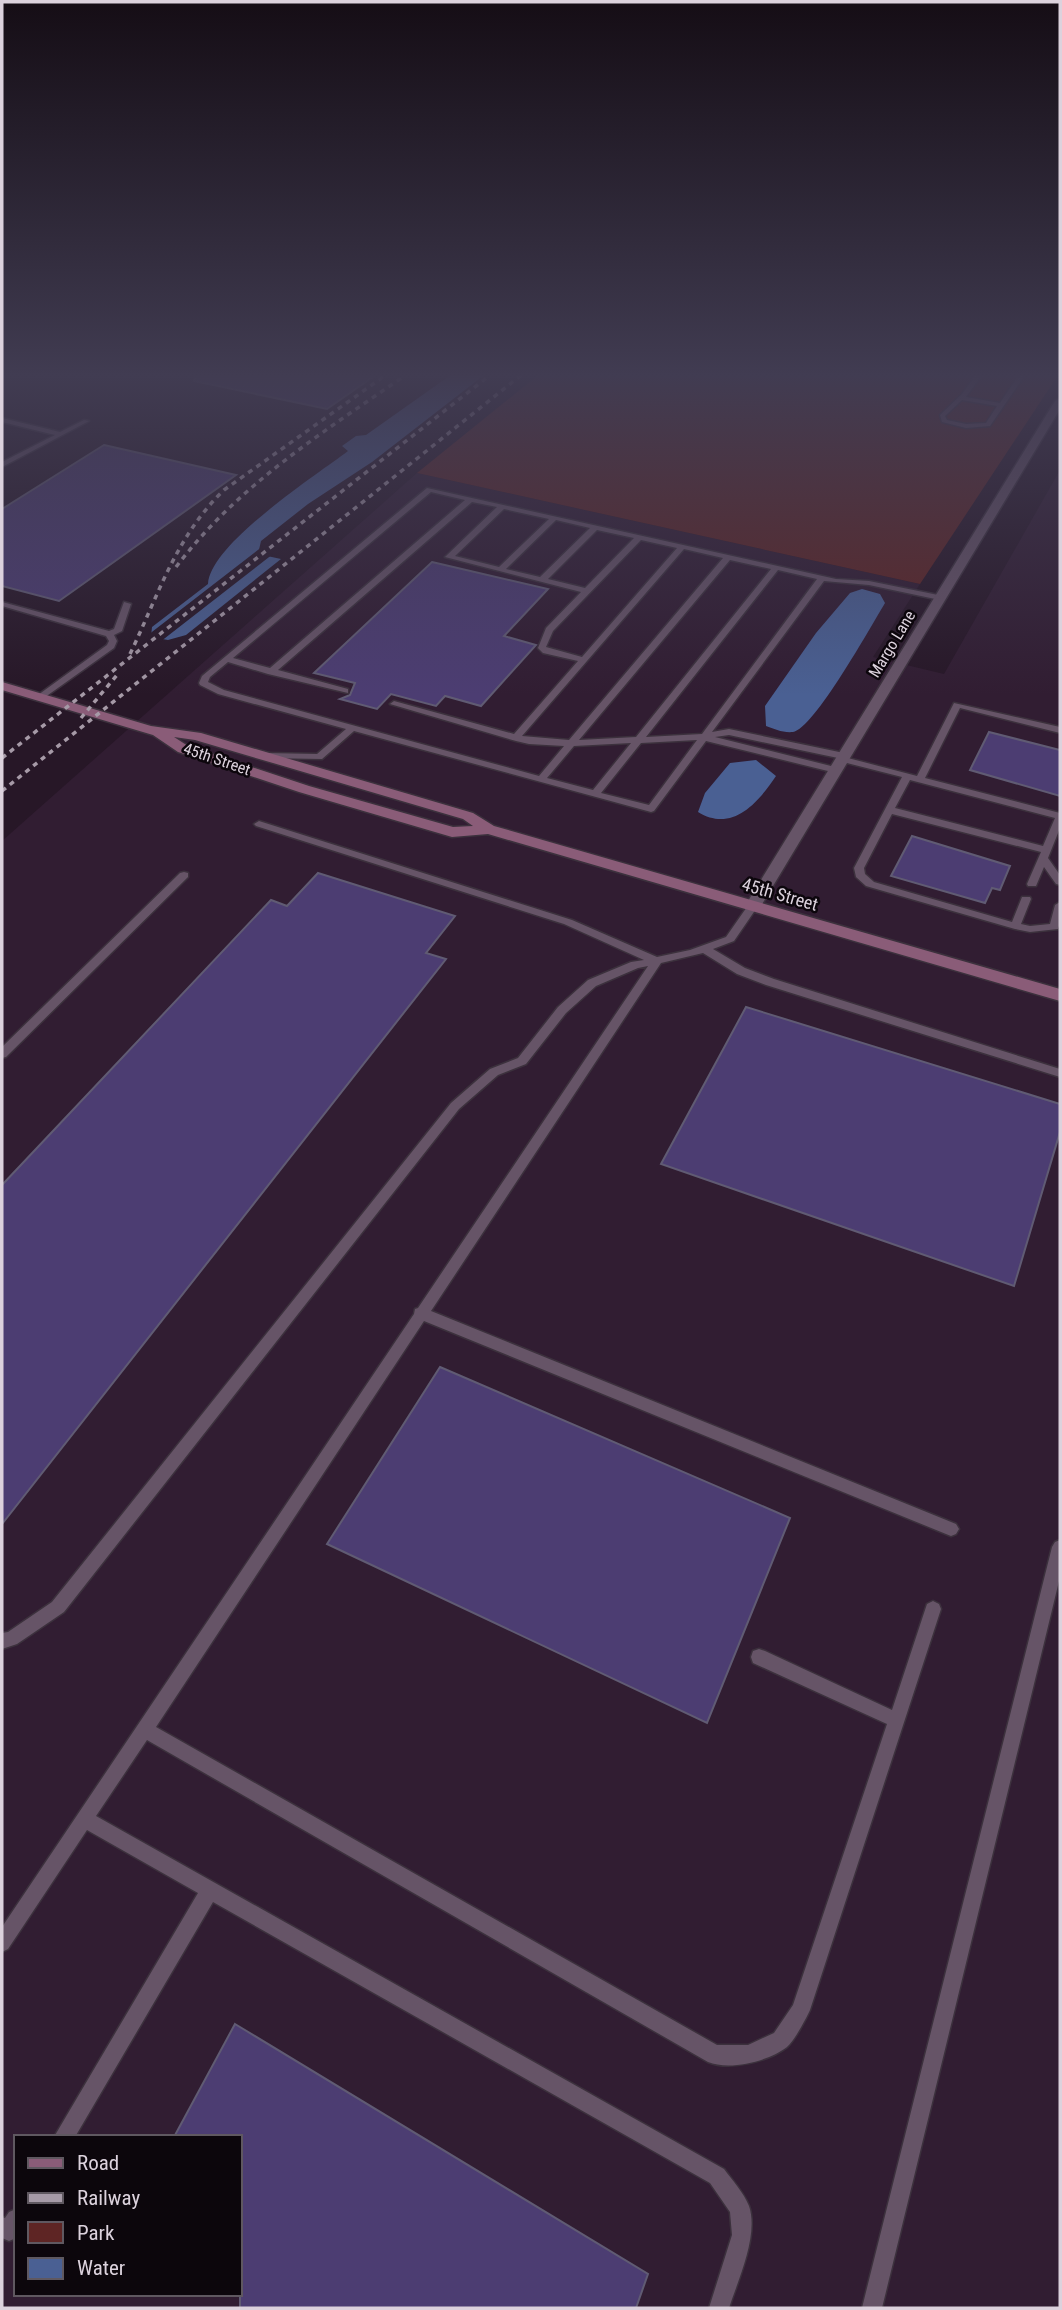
<svg xmlns="http://www.w3.org/2000/svg" width="1062" height="2310" font-family="'Roboto Condensed',sans-serif">
<style>
.built{fill:#311d32;fill-rule:evenodd}
.green{fill:#5e2524}
.water{fill:#4a6093}
.pier{fill:#271727}
.building{fill:#4c3d72;stroke:#605b73;stroke-width:2}
.lines{fill:none;stroke-linecap:round;stroke-linejoin:round}
.service-casing{stroke:#3c313d;stroke-width:3}
.minor-casing{stroke:#3c313d;stroke-width:3}
.secondary-casing{stroke:#3c313d;stroke-width:3}
.service{fill:#665467;fill-rule:evenodd}
.minor{fill:#665467;fill-rule:evenodd}
.secondary{fill:#8a5c78;fill-rule:evenodd}
.rail{stroke:#a69aa7;stroke-width:3.5;stroke-dasharray:5 5;stroke-linecap:butt}
.labels{text-anchor:middle;dominant-baseline:central;stroke-width:5;stroke-linejoin:round;paint-order:stroke}
.far-street-label{font-size:16px;fill:#dcd2dd;stroke:#0c060c}
.street-label{font-size:18px;fill:#dcd2dd;stroke:#0c060c}
</style>
<rect width="100%" height="100%" fill="#271727"/>
<path class="built" d="M 1060,470 L 1060,2308 L 2,2308 L 2,841 L 417,473 L 920,584 L 873,657 L 944,674 ZM 16,2137 L 240,2137 L 240,2294 L 16,2294 Z"/>
<path class="green" d="M 542,372 L 1060,372 L 920,584 L 417,473 Z"/>
<path class="water" d="M 455,372 L 488,372 L 372,462 L 308,504 L 261,541 L 258,554 L 281,559 L 186,635 L 168,640 L 151,637 L 152,627 L 208,584 C 210,544 315,476 348,451 L 342,446 L 356,436 L 366,435 Z
M 862,589 L 880,594 L 885,603 C 871,626 814,729 793,732 C 783,733 774,729 766,726 L 765,706 L 816,633 L 850,593 Z
M 756,760 L 776,776 C 758,803 732,833 698,812 L 705,793 L 730,763 Z"/>
<path class="pier" d="M 263,546 L 262,552 L 273,554 L 160,642 L 149,639 L 148,635 Z"/>
<path class="building" d="M 195,372 L 380,372 L 327,409 L 194,381 Z
M 104,445 L 236,475 L 59,601 L 2,586 L 2,509 Z
M 432,562 L 548,589 L 504,636 L 536,645 L 481,706 L 445,696 L 436,706 L 391,694 L 377,709 L 340,699 L 350,695 L 355,683 L 314,673 Z
M 989,732 L 1060,750 L 1060,796 L 970,770 Z
M 912,836 L 1010,866 L 1000,890 L 992,888 L 985,903 L 891,876 Z
M 318,873 L 455,916 L 426,953 L 446,959 L 2,1524 L 2,1185 L 271,900 L 287,906 Z
M 746,1007 L 1060,1104 L 1060,1132 L 1014,1286 L 661,1164 Z
M 440,1367 L 790,1518 L 707,1723 L 327,1544 Z
M 235,2024 L 648,2274 L 636,2308 L 240,2308 L 240,2137 L 174,2137 Z"/>
<g class="lines">
<defs>
<path id="service" d="M 978,372 L 984,372 L 966,397 L 1000,403 L 1021,372 L 1027,372 L 990,426 L 966,428 L 942,422 L 940,415 L 962,394 ZM 962,400 L 997,406 L 986,423 L 966,424 L 947,420 L 945,416 Z
M 2,418 L 60,432 L 84,420 L 89,421 L 2,467 L 2,462 L 55,435 L 2,422 Z
M 427,488 L 836,579 L 869,581 L 943,596 L 944,598 L 940,600 L 869,585 L 824,581 L 712,732 L 729,729 L 844,753 L 847,754 L 848,758 L 917,776 L 954,703 L 1060,727 L 1060,733 L 960,708 L 925,778 L 1060,813 L 1060,828 L 1048,858 L 1060,875 L 1060,885 L 1056,884 L 1044,867 L 1036,886 L 1028,886 L 1027,884 L 1041,852 L 892,814 L 864,868 L 865,874 L 874,882 L 1012,922 L 1022,897 L 1030,897 L 1031,899 L 1021,924 L 1030,926 L 1050,924 L 1055,905 L 1060,902 L 1060,923 L 1058,929 L 1030,932 L 1015,929 L 866,886 L 856,877 L 854,868 L 902,777 L 839,761 L 838,758 L 729,735 L 715,737 L 839,768 L 841,770 L 836,773 L 706,741 L 654,811 L 651,812 L 354,731 L 322,759 L 262,758 L 262,754 L 265,753 L 317,754 L 346,729 L 218,694 L 200,685 L 199,683 L 202,676 ZM 431,492 L 465,500 L 270,668 L 233,658 ZM 472,502 L 497,507 L 445,557 L 581,592 L 546,628 L 538,648 L 543,653 L 578,661 L 514,734 L 394,701 L 390,704 L 516,741 L 529,744 L 564,746 L 539,776 L 224,690 L 208,682 L 210,677 L 228,662 L 268,674 L 348,693 L 348,689 L 278,670 ZM 504,509 L 549,519 L 499,567 L 455,556 ZM 556,520 L 590,528 L 540,577 L 506,569 ZM 597,530 L 634,538 L 585,588 L 548,579 ZM 641,540 L 677,548 L 582,657 L 546,647 L 553,631 ZM 684,549 L 723,558 L 569,740 L 522,736 ZM 730,560 L 771,569 L 636,737 L 579,740 ZM 778,570 L 817,579 L 702,734 L 646,737 ZM 697,740 L 649,805 L 601,793 L 641,743 ZM 631,743 L 593,790 L 547,778 L 574,746 ZM 910,780 L 1055,818 L 1043,846 L 895,808 Z
M 2,602 L 109,631 L 114,629 L 124,602 L 131,604 L 122,631 L 114,635 L 117,641 L 114,648 L 41,700 L 38,699 L 38,695 L 107,645 L 109,641 L 106,636 L 2,606 Z
M 259,821 L 572,920 L 657,957 L 690,950 L 726,937 L 749,904 L 757,904 L 758,906 L 734,941 L 713,949 L 745,968 L 774,979 L 1060,1069 L 1060,1077 L 766,985 L 737,974 L 703,953 L 661,963 L 431,1311 L 956,1524 L 959,1529 L 956,1534 L 951,1536 L 946,1534 L 424,1321 L 156,1727 L 717,2045 L 748,2045 L 774,2033 L 793,2005 L 887,1724 L 753,1663 L 751,1657 L 753,1651 L 759,1649 L 765,1651 L 892,1710 L 927,1604 L 933,1601 L 939,1604 L 941,1609 L 810,2010 C 806,2019 794,2041 787,2047 C 769,2061 730,2071 708,2062 L 147,1740 L 96,1816 L 724,2169 C 732,2180 744,2193 749,2206 C 759,2235 738,2280 729,2308 L 709,2308 L 732,2235 L 730,2212 L 710,2183 L 213,1902 L 75,2137 L 54,2137 L 198,1893 L 87,1830 L 8,1949 L 2,1952 L 2,1927 L 414,1314 L 415,1309 L 418,1308 L 648,966 L 638,968 L 596,986 L 566,1013 L 526,1064 L 498,1075 L 459,1109 L 64,1612 L 17,1644 L 2,1649 L 2,1633 L 8,1632 L 52,1602 L 451,1103 L 490,1069 L 518,1058 L 558,1007 L 588,980 L 631,962 L 644,960 L 564,924 L 256,826 L 254,824 Z
M 184,872 L 188,873 L 188,877 L 6,1057 L 2,1058 L 2,1047 L 180,873 Z
M 1060,1540 L 1060,1577 L 882,2308 L 862,2308 L 1052,1547 L 1055,1542 Z
M 16,2209 L 16,2238 L 9,2241 L 2,2238 L 2,2217 L 5,2218 L 9,2212 Z"/>
<path id="minor" d="M 1060,398 L 1060,409 L 761,906 L 759,910 L 747,910 L 745,906 L 1055,401 Z"/>
<path id="secondary" d="M 2,682 L 151,726 L 201,733 L 473,813 L 494,826 L 1060,989 L 1060,1001 L 488,834 L 452,837 L 299,792 L 178,752 L 153,735 L 2,690 ZM 174,737 L 195,740 L 463,819 L 473,826 L 453,827 L 309,786 L 188,746 Z"/>
</defs>
<use href="#service" class="service-casing"/>
<use href="#minor" class="minor-casing"/>
<use href="#secondary" class="secondary-casing"/>
<use href="#service" class="service"/>
<use href="#minor" class="minor"/>
<use href="#secondary" class="secondary"/>
<path class="rail" d="M 176,567 C 239,484 325,431 410,372
M 130,654 C 158,596 176,536 224,490 L 390,372
M 81,718 L 117,675
M 2,758 L 494,372
M 2,791 L 525,372"/>
</g>
<linearGradient id="sky" x2="0" y2="1"><stop stop-color="#150d15"/><stop offset="0.54" stop-color="#413c52"/><stop offset="1" stop-color="#413c52" stop-opacity="0"/></linearGradient>
<rect width="1062" height="695" fill="url(#sky)"/>
<g class="labels">
<g class="far-street-label">
<text transform="translate(892 644) rotate(-59)">Margo Lane</text>
<text transform="translate(217 759) rotate(19)">45th Street</text>
</g>
<g class="street-label">
<text transform="translate(780 894) rotate(16)">45th Street</text>
</g>
</g>
<rect width="1062" height="2310" fill="none" stroke="#dcd2dd" stroke-width="7"/>
<rect x="14" y="2135" width="228" height="161" fill="#0c060c" stroke="#5f5860" stroke-width="2"/>
<rect x="28" y="2158" width="35" height="10" fill="#8a5c78" stroke="#5f5860" stroke-width="2"/>
<text x="77" y="2170" font-size="21" fill="#dcd2dd">Road</text>
<rect x="28" y="2193" width="35" height="10" fill="#a69aa7" stroke="#5f5860" stroke-width="2"/>
<text x="77" y="2205" font-size="21" fill="#dcd2dd">Railway</text>
<rect x="28" y="2222" width="35" height="21" fill="#5e2524" stroke="#5f5860" stroke-width="2"/>
<text x="77" y="2240" font-size="21" fill="#dcd2dd">Park</text>
<rect x="28" y="2258" width="35" height="21" fill="#4a6093" stroke="#5f5860" stroke-width="2"/>
<text x="77" y="2275" font-size="21" fill="#dcd2dd">Water</text>
</svg>
